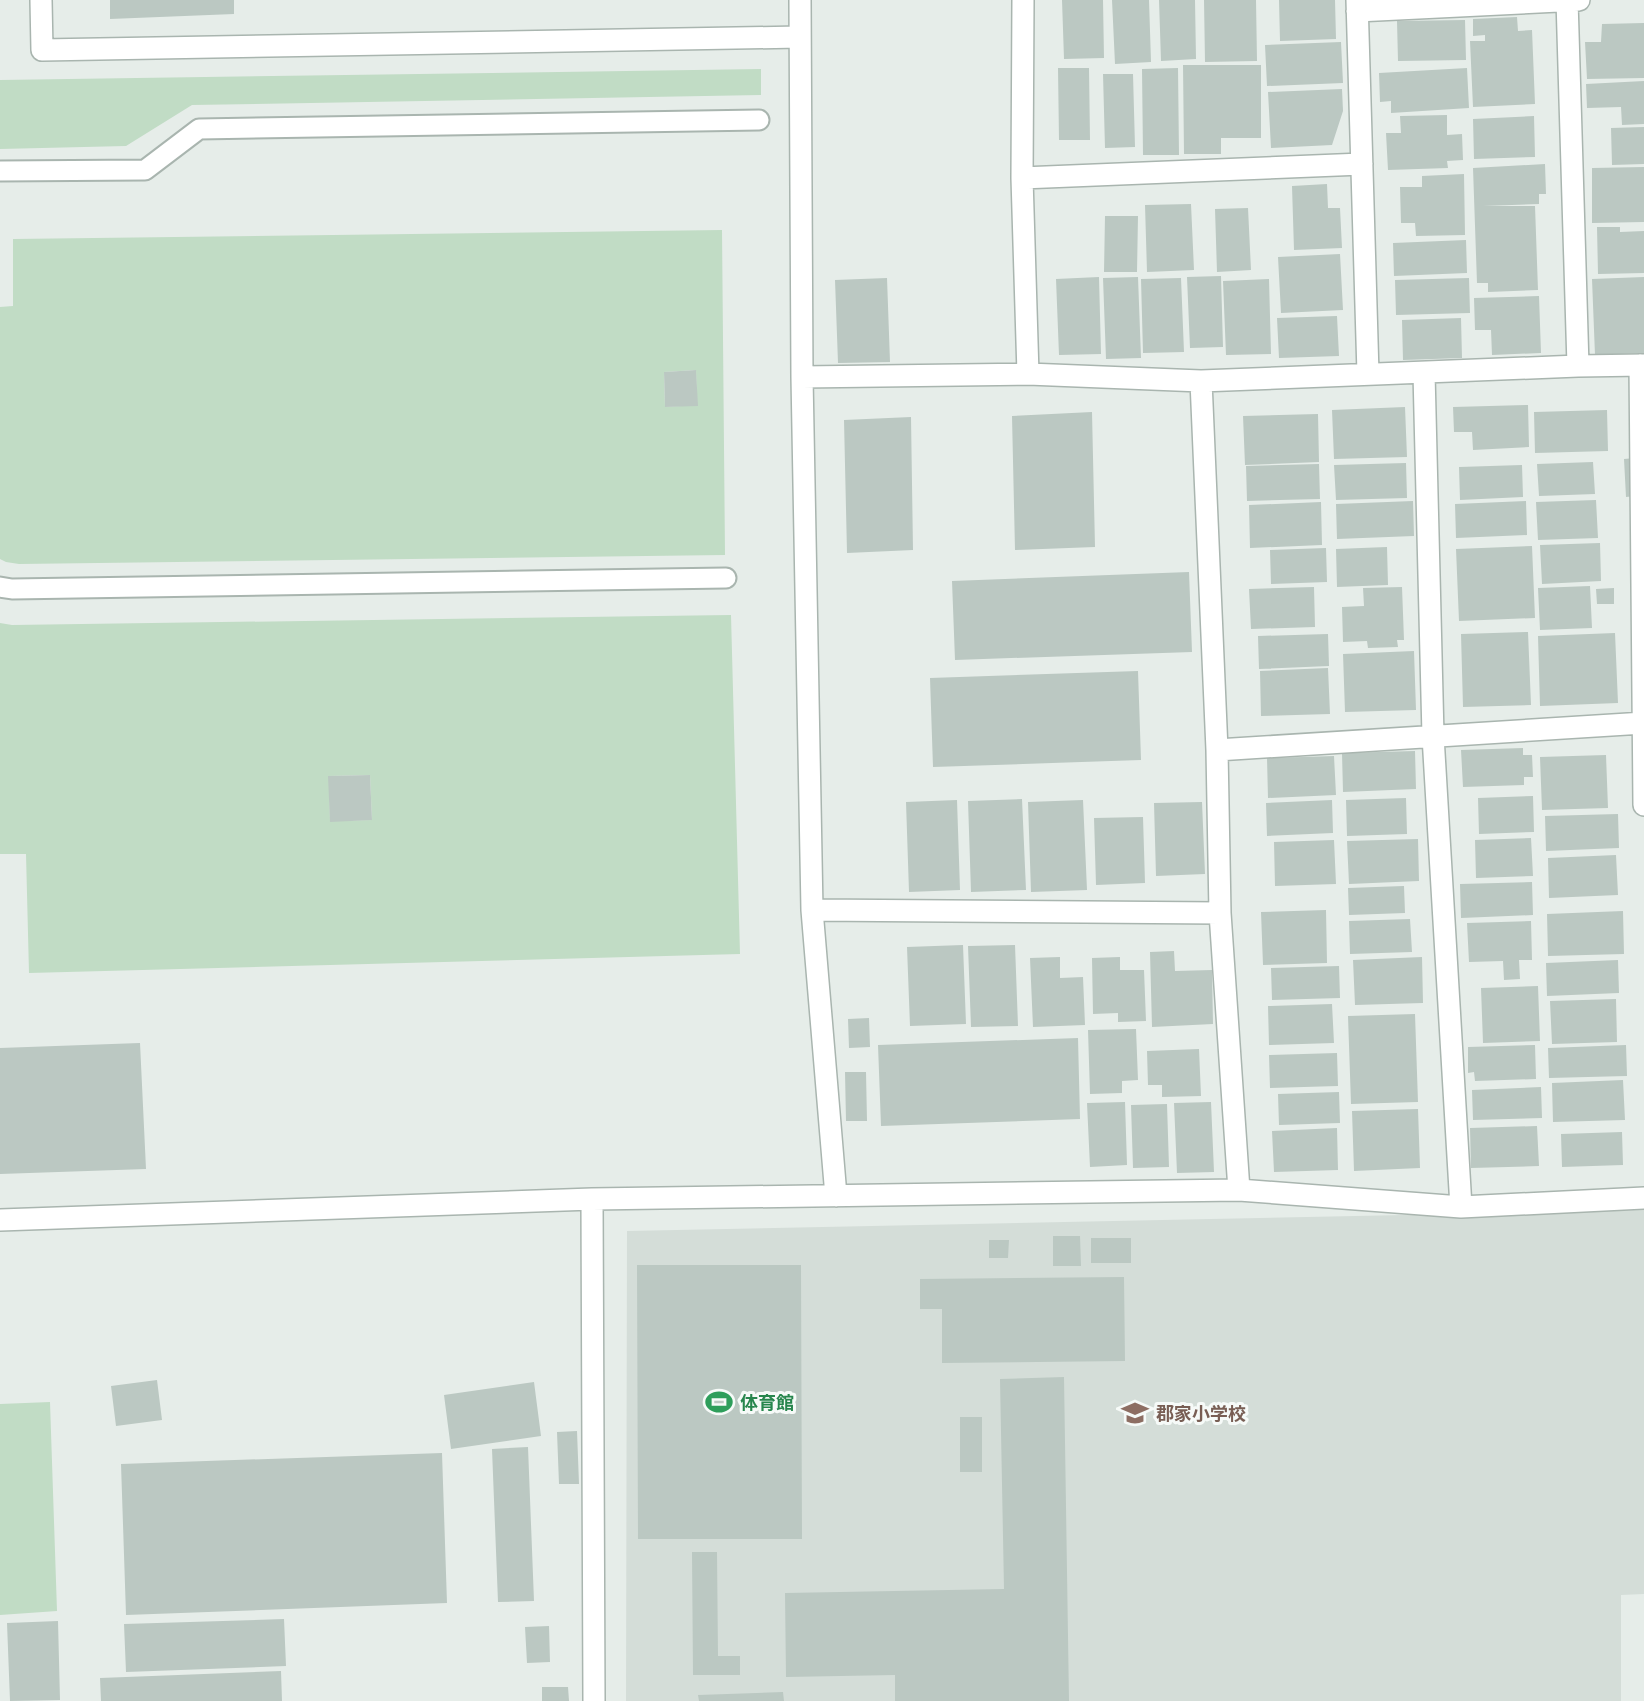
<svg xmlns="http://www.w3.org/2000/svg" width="1644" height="1701" font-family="Quicksand,'Noto Sans JP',sans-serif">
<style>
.built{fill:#d4ddd8}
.green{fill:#c1dcc5;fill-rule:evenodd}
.building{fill:#bbc8c2}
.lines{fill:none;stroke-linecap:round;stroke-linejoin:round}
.lane-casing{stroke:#a9b5af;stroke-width:23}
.street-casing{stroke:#a9b5af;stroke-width:24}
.lane{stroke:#fff;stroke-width:19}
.street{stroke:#fff;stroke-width:21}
.labels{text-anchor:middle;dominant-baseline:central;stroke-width:6;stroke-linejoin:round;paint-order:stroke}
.leisure-label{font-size:18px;font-weight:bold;fill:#27864d;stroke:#f6faf8;text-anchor:start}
.education-label{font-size:18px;font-weight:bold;fill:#785e54;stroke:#f6faf8;text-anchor:start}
</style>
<rect width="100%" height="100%" fill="#e6ede9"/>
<path class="built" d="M 1644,1210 L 1644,1594 L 1621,1595 L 1621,1701 L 626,1701 L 627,1231 Z"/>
<path class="green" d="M 761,69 L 761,95 L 192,105 L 126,146 L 0,149 L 0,80 Z
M 722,230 L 725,555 L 19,564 L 6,562 L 0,559 L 0,307 L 13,306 L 13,239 ZM 696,370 L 697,405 L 665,407 L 664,372 Z
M 731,615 L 740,954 L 29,973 L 26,854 L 0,854 L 0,623 L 12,625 ZM 370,775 L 372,820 L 330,821 L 329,776 Z
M 50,1402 L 57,1611 L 0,1615 L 0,1404 Z"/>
<path class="building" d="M 110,0 L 234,0 L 234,14 L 110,19 Z
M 1062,0 L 1103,0 L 1104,58 L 1064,59 Z
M 1112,0 L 1149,0 L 1151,62 L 1115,64 Z
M 1159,0 L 1195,0 L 1196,59 L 1161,61 Z
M 1204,0 L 1256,0 L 1257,61 L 1205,62 Z
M 1279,0 L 1335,0 L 1336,39 L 1280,41 Z
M 1517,17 L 1518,31 L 1532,30 L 1535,104 L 1473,107 L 1470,41 L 1485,41 L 1485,35 L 1473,36 L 1473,19 Z
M 1465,20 L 1466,60 L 1398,61 L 1397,21 Z
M 1644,23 L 1644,78 L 1587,79 L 1585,42 L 1601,42 L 1602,24 Z
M 1341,42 L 1343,83 L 1267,86 L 1265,45 Z
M 1183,65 L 1261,65 L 1261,138 L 1221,138 L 1221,154 L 1184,154 Z
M 1058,68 L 1089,68 L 1090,140 L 1059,140 Z
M 1178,68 L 1179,155 L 1143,155 L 1142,69 Z
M 1467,68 L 1469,108 L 1391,113 L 1391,101 L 1380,102 L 1379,73 Z
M 1103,74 L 1133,74 L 1135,147 L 1105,148 Z
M 1644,81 L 1644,124 L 1622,125 L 1621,107 L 1587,108 L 1586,84 Z
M 1342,89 L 1343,111 L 1332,145 L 1271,148 L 1268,92 Z
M 1447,115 L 1447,135 L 1462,134 L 1463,160 L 1447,161 L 1448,168 L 1388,170 L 1386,133 L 1401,133 L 1400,116 Z
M 1534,116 L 1535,157 L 1474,159 L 1473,119 Z
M 1644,127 L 1644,164 L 1612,165 L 1611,128 Z
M 1545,164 L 1546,194 L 1539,194 L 1539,204 L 1483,206 L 1535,206 L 1538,290 L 1488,292 L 1488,283 L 1477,283 L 1473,168 Z
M 1644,167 L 1644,222 L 1592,223 L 1592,168 Z
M 1464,174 L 1465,235 L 1416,236 L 1415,223 L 1401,223 L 1400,187 L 1422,187 L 1422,176 Z
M 1327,184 L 1328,208 L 1340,208 L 1342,248 L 1294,250 L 1292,186 Z
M 1191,204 L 1194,270 L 1147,272 L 1145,205 Z
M 1248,208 L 1251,270 L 1217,272 L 1215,209 Z
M 1105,216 L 1138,216 L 1137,272 L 1104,272 Z
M 1597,227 L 1620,227 L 1620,232 L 1644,231 L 1644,273 L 1598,274 Z
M 1466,240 L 1467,273 L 1394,276 L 1393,243 Z
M 1340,254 L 1343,310 L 1281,313 L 1278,257 Z
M 1221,276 L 1223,347 L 1190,348 L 1187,277 Z
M 1099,277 L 1101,354 L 1059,355 L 1056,279 Z
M 1138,277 L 1141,358 L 1106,359 L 1103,278 Z
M 1644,277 L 1644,353 L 1595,355 L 1592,279 Z
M 887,278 L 890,362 L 838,363 L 835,280 Z
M 1181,278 L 1184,352 L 1143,353 L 1141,279 Z
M 1469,278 L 1470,313 L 1396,315 L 1395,280 Z
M 1269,279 L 1271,354 L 1226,355 L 1223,281 Z
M 1539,296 L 1541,353 L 1492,355 L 1491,330 L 1475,330 L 1474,298 Z
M 1337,316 L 1339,356 L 1279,358 L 1277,318 Z
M 1461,318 L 1462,358 L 1403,360 L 1402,320 Z
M 696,370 L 698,406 L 665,407 L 664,372 Z
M 1528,405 L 1529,447 L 1473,450 L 1472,432 L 1454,432 L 1453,407 Z
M 1405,407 L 1407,457 L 1334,459 L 1332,410 Z
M 1607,410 L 1608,451 L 1535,453 L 1534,412 Z
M 1092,412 L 1095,547 L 1015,550 L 1012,416 Z
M 1318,414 L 1319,462 L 1245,465 L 1243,416 Z
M 911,417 L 913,550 L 847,553 L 844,420 Z
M 1635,458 L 1636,496 L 1626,497 L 1624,459 Z
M 1593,462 L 1595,494 L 1539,496 L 1537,464 Z
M 1406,463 L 1407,498 L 1336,500 L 1334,465 Z
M 1319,464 L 1320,499 L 1247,501 L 1246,466 Z
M 1522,465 L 1523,497 L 1460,500 L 1459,467 Z
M 1596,500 L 1598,538 L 1538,540 L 1536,502 Z
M 1413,501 L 1414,536 L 1337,539 L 1336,504 Z
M 1526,501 L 1527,535 L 1456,538 L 1455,504 Z
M 1321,502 L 1322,545 L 1250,548 L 1249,505 Z
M 1600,543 L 1601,581 L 1542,584 L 1540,545 Z
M 1532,546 L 1535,618 L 1459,621 L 1456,549 Z
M 1387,547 L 1388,585 L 1337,587 L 1336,549 Z
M 1326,548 L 1327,582 L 1271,584 L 1270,550 Z
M 1189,572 L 1192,652 L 955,660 L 952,581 Z
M 1590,586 L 1592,628 L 1540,630 L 1538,588 Z
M 1314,587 L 1315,627 L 1251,629 L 1249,589 Z
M 1402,587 L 1404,640 L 1397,640 L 1398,647 L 1368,648 L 1367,641 L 1343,642 L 1342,607 L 1364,606 L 1363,588 Z
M 1614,588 L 1614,604 L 1597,604 L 1596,589 Z
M 1528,632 L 1531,705 L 1463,707 L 1461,634 Z
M 1615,633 L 1618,703 L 1540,706 L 1538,636 Z
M 1328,634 L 1329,666 L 1259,669 L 1258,636 Z
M 1414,651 L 1416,710 L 1345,712 L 1343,654 Z
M 1328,668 L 1330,714 L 1261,716 L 1260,671 Z
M 1138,671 L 1141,760 L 933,767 L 930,678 Z
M 1523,748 L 1523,755 L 1532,755 L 1533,777 L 1524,777 L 1524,785 L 1463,787 L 1461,750 Z
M 1415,751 L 1416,789 L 1343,792 L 1342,753 Z
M 1606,755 L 1608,808 L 1542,810 L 1540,757 Z
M 1334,756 L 1336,795 L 1268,798 L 1267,758 Z
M 370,775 L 372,820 L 330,822 L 328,776 Z
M 1533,796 L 1534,832 L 1479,834 L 1478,798 Z
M 1406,798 L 1407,834 L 1347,836 L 1346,800 Z
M 1022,799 L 1026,890 L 971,892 L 968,801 Z
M 957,800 L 960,890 L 909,892 L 906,802 Z
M 1083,800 L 1087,890 L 1031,892 L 1028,802 Z
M 1332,800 L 1333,833 L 1267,836 L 1266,803 Z
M 1202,802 L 1205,874 L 1156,876 L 1154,803 Z
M 1618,814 L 1619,848 L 1546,851 L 1545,816 Z
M 1143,817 L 1145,883 L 1096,885 L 1094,818 Z
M 1531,838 L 1533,876 L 1476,878 L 1475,840 Z
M 1418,839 L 1419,881 L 1349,884 L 1347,841 Z
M 1334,840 L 1336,884 L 1275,886 L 1274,842 Z
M 1616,855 L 1618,895 L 1549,898 L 1548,858 Z
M 1532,882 L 1533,915 L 1461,918 L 1460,884 Z
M 1404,886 L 1405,913 L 1349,915 L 1348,888 Z
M 1326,910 L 1327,963 L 1263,965 L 1261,912 Z
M 1623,911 L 1624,954 L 1548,956 L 1547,914 Z
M 1410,919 L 1412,952 L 1350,954 L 1349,921 Z
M 1531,921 L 1532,960 L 1519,960 L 1520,979 L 1504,980 L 1503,961 L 1469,962 L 1467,923 Z
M 963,945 L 966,1024 L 910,1026 L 907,947 Z
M 1015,945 L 1018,1026 L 971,1027 L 968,946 Z
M 1174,951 L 1175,971 L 1212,970 L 1213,1024 L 1152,1027 L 1150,952 Z
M 1060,957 L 1060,978 L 1083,977 L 1085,1025 L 1033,1027 L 1030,958 Z
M 1120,957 L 1120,970 L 1144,970 L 1146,1021 L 1118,1022 L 1118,1013 L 1093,1014 L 1092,958 Z
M 1422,957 L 1423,1003 L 1355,1005 L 1353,960 Z
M 1618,960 L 1619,993 L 1547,996 L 1546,963 Z
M 1339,966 L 1340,998 L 1272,1000 L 1271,968 Z
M 1538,986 L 1540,1041 L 1483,1043 L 1481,988 Z
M 1616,999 L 1617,1042 L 1552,1044 L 1550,1001 Z
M 1332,1004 L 1334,1043 L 1269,1045 L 1268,1006 Z
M 1415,1014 L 1418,1102 L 1351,1104 L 1348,1016 Z
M 869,1018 L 870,1047 L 849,1048 L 848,1019 Z
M 1136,1029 L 1138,1080 L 1122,1081 L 1122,1093 L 1090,1094 L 1088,1030 Z
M 1078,1038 L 1080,1119 L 881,1126 L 878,1045 Z
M 140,1043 L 146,1169 L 0,1174 L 0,1048 Z
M 1535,1045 L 1536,1079 L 1475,1081 L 1474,1072 L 1468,1073 L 1468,1047 Z
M 1626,1045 L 1627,1076 L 1549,1078 L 1548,1048 Z
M 1199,1049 L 1201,1096 L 1162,1097 L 1162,1085 L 1148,1085 L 1147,1051 Z
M 1337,1053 L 1338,1086 L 1270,1088 L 1269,1055 Z
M 845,1072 L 866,1072 L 867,1121 L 846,1121 Z
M 1623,1080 L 1625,1120 L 1553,1122 L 1552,1083 Z
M 1541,1087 L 1542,1118 L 1473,1120 L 1472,1090 Z
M 1339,1092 L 1340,1123 L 1279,1125 L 1278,1094 Z
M 1125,1102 L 1127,1165 L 1090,1167 L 1087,1103 Z
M 1211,1102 L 1214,1172 L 1177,1173 L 1174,1103 Z
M 1167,1104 L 1169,1167 L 1133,1168 L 1131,1105 Z
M 1418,1109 L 1420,1168 L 1354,1171 L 1352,1111 Z
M 1537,1126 L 1539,1166 L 1471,1168 L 1470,1128 Z
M 1337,1128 L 1338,1170 L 1274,1172 L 1272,1131 Z
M 1622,1132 L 1623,1165 L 1562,1167 L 1561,1134 Z
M 1053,1236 L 1080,1236 L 1081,1266 L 1053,1266 Z
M 1091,1238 L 1131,1238 L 1131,1263 L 1091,1263 Z
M 989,1240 L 1009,1240 L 1008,1258 L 989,1258 Z
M 637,1265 L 801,1265 L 802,1539 L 638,1539 Z
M 1124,1277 L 1125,1361 L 942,1363 L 942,1309 L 920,1309 L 920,1279 Z
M 1064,1377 L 1069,1701 L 895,1701 L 895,1675 L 786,1677 L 785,1593 L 1004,1589 L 1000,1379 Z
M 157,1380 L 162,1420 L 116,1426 L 111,1386 Z
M 534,1382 L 541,1436 L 451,1449 L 444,1395 Z
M 960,1417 L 982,1417 L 982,1472 L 960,1472 Z
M 577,1431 L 579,1484 L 559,1484 L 557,1432 Z
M 528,1447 L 534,1601 L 498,1602 L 492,1449 Z
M 442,1453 L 447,1603 L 126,1615 L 121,1464 Z
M 692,1552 L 717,1552 L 718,1656 L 740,1656 L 740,1675 L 693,1675 Z
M 284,1619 L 286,1666 L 126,1672 L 124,1624 Z
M 58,1621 L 60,1700 L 10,1701 L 7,1623 Z
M 549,1626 L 550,1662 L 527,1663 L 525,1627 Z
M 281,1671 L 282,1701 L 101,1701 L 100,1678 Z
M 542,1687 L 568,1687 L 569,1701 L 542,1701 Z
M 783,1692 L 784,1701 L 699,1701 L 698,1695 Z"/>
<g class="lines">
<defs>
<path id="lane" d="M 0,171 L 145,170 L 199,129 L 759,120
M 0,587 L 12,589 L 726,578"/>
<path id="street" d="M 41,0 L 42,50 L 800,37
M 800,0 L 802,377 L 812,910 L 836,1196
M 1023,0 L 1022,178 L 1028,374
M 1357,0 L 1368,374
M 1567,0 L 1578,366
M 1357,11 L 1579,0
M 1022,178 L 1362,164
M 1640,365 L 1644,805
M 1424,373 L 1433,736 L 1461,1207
M 802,377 L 1028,374 L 1201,381 L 1578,366 L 1644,365
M 1201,381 L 1217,750 L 1220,913 L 1239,1190
M 1217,750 L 1644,723
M 812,910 L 1220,913
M 592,1199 L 594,1701
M 0,1220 L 592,1199 L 1239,1190 L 1461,1207 L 1644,1198"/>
</defs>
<use href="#lane" class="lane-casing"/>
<use href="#street" class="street-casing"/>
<use href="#lane" class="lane"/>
<use href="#street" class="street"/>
</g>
<defs>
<symbol id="stadium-bare" viewBox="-9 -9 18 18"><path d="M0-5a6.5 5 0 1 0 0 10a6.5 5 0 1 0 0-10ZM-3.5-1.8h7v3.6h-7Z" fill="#2e9e5b" stroke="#f6faf8" stroke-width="2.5" paint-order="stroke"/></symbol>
<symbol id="school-bare" viewBox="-9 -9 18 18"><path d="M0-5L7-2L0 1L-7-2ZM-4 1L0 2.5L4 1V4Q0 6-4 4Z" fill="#8d6e63" stroke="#f6faf8" stroke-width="2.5" paint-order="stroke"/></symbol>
</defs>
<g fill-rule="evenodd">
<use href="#stadium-bare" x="700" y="1383" width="38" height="38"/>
<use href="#school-bare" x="1116" y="1394" width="38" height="38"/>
</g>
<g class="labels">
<g class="leisure-label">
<text x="740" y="1402">体育館</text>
</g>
<g class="education-label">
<text x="1156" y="1413">郡家小学校</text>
</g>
</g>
</svg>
